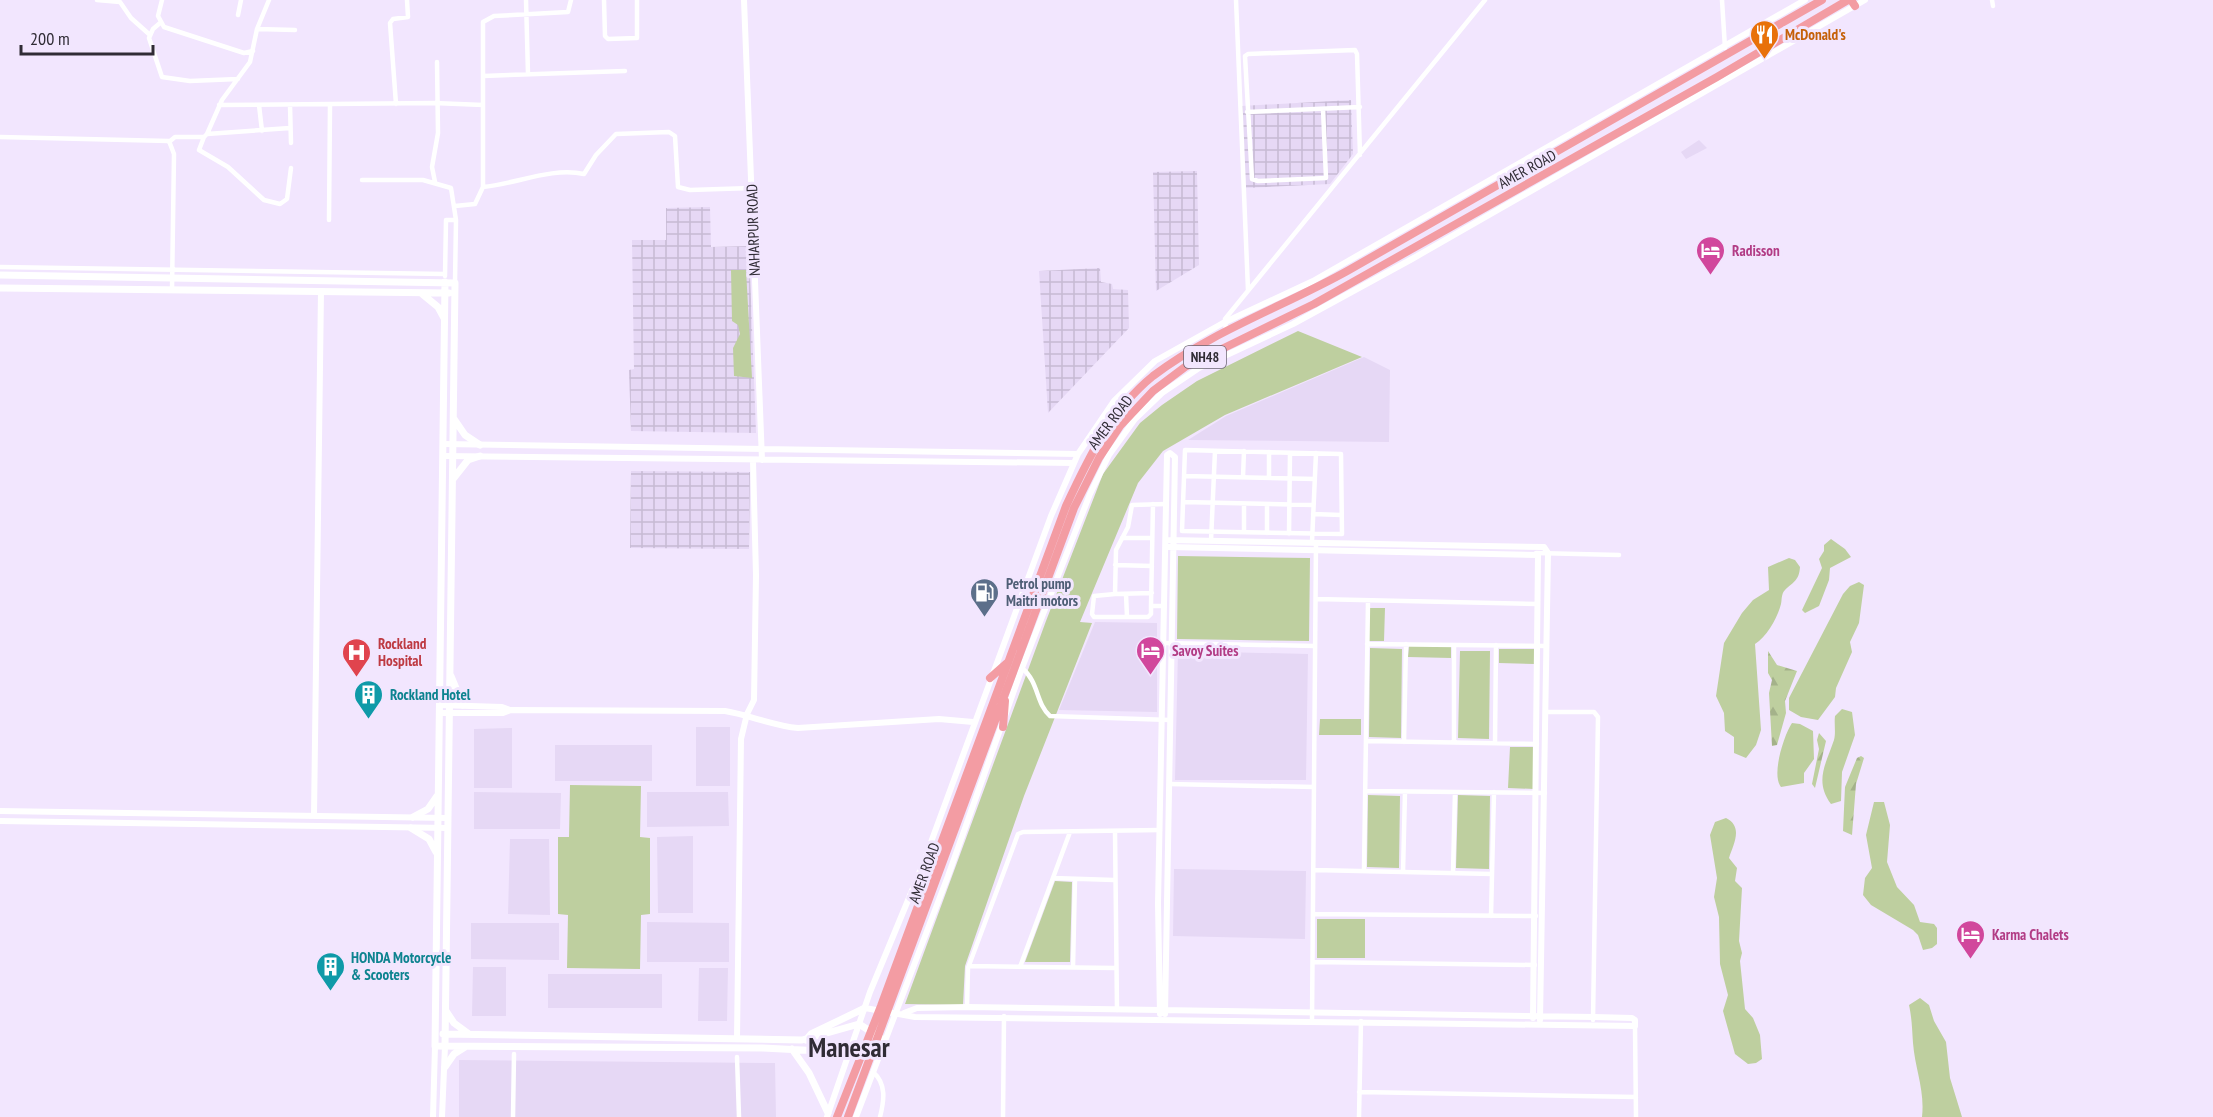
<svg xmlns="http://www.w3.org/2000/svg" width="2213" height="1117" font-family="'PT Sans Narrow',sans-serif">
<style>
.built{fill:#e6d8f5}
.industrial{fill:url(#industrial-grid)}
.green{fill:#becf9f}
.forest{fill:url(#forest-firs)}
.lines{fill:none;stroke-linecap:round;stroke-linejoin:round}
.minor{stroke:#fff;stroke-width:4.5}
.tertiary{stroke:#fff;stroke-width:6}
.secondary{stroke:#fff;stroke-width:7}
.trunk{stroke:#f39ca3;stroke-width:8}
.labels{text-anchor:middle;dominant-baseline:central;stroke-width:6;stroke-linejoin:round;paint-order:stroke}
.shield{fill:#f2e6fe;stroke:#6a6471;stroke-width:1.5}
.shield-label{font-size:14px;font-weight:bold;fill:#302c35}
.food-label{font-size:15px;font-weight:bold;fill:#c56008;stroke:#f2e6fe;text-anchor:start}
.street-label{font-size:15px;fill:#302c35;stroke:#f2e6fe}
.hotel-label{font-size:15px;font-weight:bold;fill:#b23c85;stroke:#f2e6fe;text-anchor:start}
.service-label{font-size:15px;font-weight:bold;fill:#4e5e75;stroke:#f2e6fe;text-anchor:start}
.health-label{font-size:15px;font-weight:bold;fill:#be3a42;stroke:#f2e6fe;text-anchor:start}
.culture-label{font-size:15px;font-weight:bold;fill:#0d838f;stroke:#f2e6fe;text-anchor:start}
.town-label{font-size:27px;font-weight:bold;fill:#302c35;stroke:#f2e6fe}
</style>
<defs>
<pattern id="industrial-grid" width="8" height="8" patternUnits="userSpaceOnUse" patternTransform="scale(1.5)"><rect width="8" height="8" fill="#e6d8f5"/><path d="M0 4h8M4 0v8" fill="none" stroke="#c6bad3"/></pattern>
<pattern id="forest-firs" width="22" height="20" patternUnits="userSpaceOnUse" patternTransform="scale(1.5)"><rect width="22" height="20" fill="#becf9f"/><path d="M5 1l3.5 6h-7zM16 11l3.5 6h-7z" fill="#a4b28a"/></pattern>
</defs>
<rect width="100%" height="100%" fill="#f2e6fe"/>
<path class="built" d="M 1699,140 L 1707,148 L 1686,159 L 1681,152 Z
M 1364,357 L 1390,370 L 1389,442 L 1188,440 L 1226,416 Z
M 1095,622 L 1157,623 L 1157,712 L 1059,710 Z
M 1178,651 L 1308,654 L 1306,780 L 1175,780 Z
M 696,727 L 730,727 L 730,786 L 696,786 Z
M 512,728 L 512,788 L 474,788 L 474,729 Z
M 555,745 L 652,745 L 652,781 L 555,781 Z
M 474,792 L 561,793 L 560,829 L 474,829 Z
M 647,792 L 728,792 L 729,826 L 647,827 Z
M 693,836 L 693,913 L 658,913 L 657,837 Z
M 510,839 L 549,839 L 550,915 L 508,914 Z
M 1174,869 L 1306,871 L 1305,939 L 1173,936 Z
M 647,922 L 729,923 L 729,962 L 647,962 Z
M 471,923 L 559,923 L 559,960 L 471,959 Z
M 473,967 L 506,967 L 506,1016 L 472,1016 Z
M 699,968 L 728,968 L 727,1021 L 698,1021 Z
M 548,974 L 662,974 L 662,1008 L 548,1008 Z
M 459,1060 L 775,1063 L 776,1117 L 459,1117 Z"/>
<path class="industrial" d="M 1351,100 L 1353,154 L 1330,184 L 1246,188 L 1241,106 Z
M 1197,171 L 1199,265 L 1156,291 L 1153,172 Z
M 710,207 L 711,247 L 749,246 L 756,433 L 631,431 L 629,370 L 634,369 L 632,240 L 666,240 L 666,208 Z
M 1100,268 L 1101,282 L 1112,284 L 1113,289 L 1128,290 L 1129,328 L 1048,413 L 1039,271 Z
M 631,471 L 750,472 L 749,549 L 630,548 Z"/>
<path class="green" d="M 731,270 L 746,270 L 752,378 L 734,376 L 733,348 L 740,334 L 738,325 L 732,321 Z
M 1298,331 L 1362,357 L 1225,415 L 1163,451 L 1138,483 L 1080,622 L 1092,623 L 1024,796 L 965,966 L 963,1005 L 905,1004 L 1046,621 L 1103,474 L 1140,423 L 1162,405 L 1197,381 Z
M 1831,539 L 1845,549 L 1851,557 L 1830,568 L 1829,580 L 1819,606 L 1805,613 L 1802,610 L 1822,568 L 1819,559 L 1824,551 L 1824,545 Z
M 1178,556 L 1310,558 L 1309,641 L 1177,639 Z
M 1789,558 L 1795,560 L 1800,567 C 1799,581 1793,582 1785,590 C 1781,594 1782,600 1781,604 C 1777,619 1767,636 1755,644 L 1761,730 L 1756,745 L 1746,758 L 1734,753 L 1734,737 L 1725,731 L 1724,713 L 1716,696 L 1724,643 L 1742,613 L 1753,600 L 1769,590 L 1768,567 Z
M 1859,582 L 1864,585 L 1859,623 L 1850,642 L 1852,652 L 1836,688 L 1835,697 L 1818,720 L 1801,717 L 1789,710 L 1789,698 L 1843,594 L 1850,586 Z
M 1368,608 L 1385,608 L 1384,641 L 1368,641 Z
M 1409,646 L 1451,646 L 1451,658 L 1408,657 Z
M 1370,648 L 1402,649 L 1401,738 L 1369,737 Z
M 1499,649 L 1535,649 L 1535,664 L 1499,663 Z
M 1460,651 L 1490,651 L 1489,739 L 1458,738 Z
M 1842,709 L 1852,712 L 1855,735 L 1842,772 L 1841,801 L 1831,804 C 1814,781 1826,764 1834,740 C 1836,733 1834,724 1835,716 Z
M 1320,719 L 1361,719 L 1361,735 L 1319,735 Z
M 1792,723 L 1800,724 L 1813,731 L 1814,759 L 1804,773 L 1804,783 L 1781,787 C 1771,775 1784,735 1792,723 Z
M 1510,747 L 1535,747 L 1534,789 L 1508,788 Z
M 570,785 L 641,786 L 640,837 L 650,838 L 650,914 L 641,915 L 640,969 L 567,968 L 568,915 L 558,914 L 558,837 L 569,837 Z
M 1368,795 L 1400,796 L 1399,868 L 1367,867 Z
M 1458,795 L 1490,796 L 1489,869 L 1456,868 Z
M 1874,802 L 1884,802 L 1890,825 L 1887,862 L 1897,887 L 1914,905 L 1920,922 L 1934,924 L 1937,928 L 1937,944 L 1932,948 L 1923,950 L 1918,935 L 1913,930 L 1871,905 L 1863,895 L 1865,878 L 1872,868 L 1866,835 Z
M 1726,818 C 1744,827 1733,845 1729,858 L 1737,868 L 1735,881 L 1742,888 L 1739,941 L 1742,953 L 1740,961 L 1745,1009 L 1753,1018 L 1760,1035 L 1762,1059 L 1756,1063 L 1748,1064 L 1735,1054 L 1723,1011 L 1728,995 L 1720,964 L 1719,917 L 1714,897 L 1717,878 L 1710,835 L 1715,822 Z
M 1055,881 L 1072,882 L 1070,962 L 1025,962 Z
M 1317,919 L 1365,919 L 1365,958 L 1317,958 Z
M 1920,998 L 1929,1005 L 1934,1021 L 1946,1042 L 1950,1078 L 1962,1117 L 1922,1117 C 1925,1090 1915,1069 1913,1043 C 1912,1029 1912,1019 1909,1005 Z"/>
<path class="forest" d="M 1768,651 L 1777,665 L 1797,671 L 1785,701 L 1786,713 L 1777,745 L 1772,746 L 1769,693 L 1772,680 L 1768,673 Z
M 1819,733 L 1826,741 L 1815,788 L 1812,784 L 1819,749 L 1817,740 Z
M 1861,756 L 1864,758 L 1856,784 L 1852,835 L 1843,831 L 1845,787 L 1857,758 Z"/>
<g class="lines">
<path class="minor" d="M 97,0 L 120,2 L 131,18 L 150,35
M 162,0 L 158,16 L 164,27 L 244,53 L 253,51
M 526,0 L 528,74
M 604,0 L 605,36 L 608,39 L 637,38 L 637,0
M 1236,0 L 1248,290
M 1722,0 L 1725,48
M 1992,0 L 1993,6
M 238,15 L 241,0
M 160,23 L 153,29 L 149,38 L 162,77 L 190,81 L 238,79
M 257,29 L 295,30
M 483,76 L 625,71
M 396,104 L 390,23 L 393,19 L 408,17 L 407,0
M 219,105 L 434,103 L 483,105
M 259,105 L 262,131
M 290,105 L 291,143
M 1323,109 L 1326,178 L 1258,181 L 1252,179 L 1245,56 L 1248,54 L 1355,50 L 1357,54 L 1360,155
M 1247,112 L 1360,107
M 207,134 L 290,128
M 0,137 L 169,141 L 174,154 L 172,290
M 204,137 L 199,150 L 228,167 L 264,200 L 280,204 L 287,199 L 291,168
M 169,142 L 175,137 L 204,137 L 207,134 L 222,100 L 250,62 L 257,29 L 269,0
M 362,180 L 423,180 L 451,188 L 456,220 L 455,283
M 435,182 L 432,167 L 438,133 L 437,62
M 483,187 C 516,184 551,167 584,174 L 596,155 L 616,134 L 669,132 L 675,136 L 678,187 L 690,190 L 752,188
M 455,206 L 475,204 L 483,187 L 483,22 L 494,16 L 568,12 L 571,0
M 329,220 L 330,105
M 0,267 L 445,274
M 445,276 L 446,220 L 456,220
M 1226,332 L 1225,319 L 1485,0
M 1185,450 L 1341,454 L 1342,534 L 1182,531 Z
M 1269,452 L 1269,477
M 1184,476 L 1315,479
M 1243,477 L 1244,451
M 1183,502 L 1313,505
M 1244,504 L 1244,532
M 1267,504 L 1267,533
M 1313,514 L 1341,515
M 1289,534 L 1290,453
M 1122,538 L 1152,538
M 1211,541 L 1215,451
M 1312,542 L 1316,453
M 1536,553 L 1619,555
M 1115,565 L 1152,566
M 1115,594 L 1152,593
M 1126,594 L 1127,617
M 1316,599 L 1538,604
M 1151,606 L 1153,504
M 1164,606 L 1151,606 L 1151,614 L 1148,617 L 1094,617 L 1092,614 L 1094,596 L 1115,594 L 1116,550 L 1128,527 L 1132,505 L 1166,504
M 1164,643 L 1315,646
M 1367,644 L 1547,646
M 1454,645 L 1454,742
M 1022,668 C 1039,682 1036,704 1050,716 L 1170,720
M 1546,712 L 1594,712 L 1598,717 L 1593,1020
M 1366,741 L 1537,744
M 1404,742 L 1406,644
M 1495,743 L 1496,645
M 1169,784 L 1314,787
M 1365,791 L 1545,793
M 1115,831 L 1117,1010
M 1314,870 L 1492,874
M 1364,871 L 1368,601
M 1403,872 L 1405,792
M 1453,873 L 1455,792
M 1053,878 L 1114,880
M 1313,914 L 1536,916
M 1491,916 L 1494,792
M 1313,962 L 1535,965
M 969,966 L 1115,968
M 1020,967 L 1070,832
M 1073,967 L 1075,879
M 967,1007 L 968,968 L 1018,834 L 1023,832 L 1160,830
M 1312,1021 L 1316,542
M 1635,1026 L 1636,1117
M 737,1057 L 739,1117
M 873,1072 C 887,1084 884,1101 880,1117
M 1359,1092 L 1636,1097
M 513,1117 L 514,1054
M 1003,1117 L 1004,1016
M 1359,1117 L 1361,1021"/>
<path class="tertiary" d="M 744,0 L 762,460
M 443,444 L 1078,454
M 443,456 L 1074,463
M 1168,540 L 1544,547 L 1548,553 L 1540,1020
M 1169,547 L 1538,555 L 1533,1018
M 439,705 L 502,707 L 510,710
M 439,713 L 503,713 L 511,710 L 725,711 C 750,715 773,726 798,728 L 939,719 L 973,722
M 0,811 L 448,818
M 314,816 L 321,291
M 0,821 L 448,828
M 865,1008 L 915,1017 L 1635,1026 L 1635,1020 L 1632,1018 L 1594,1017 L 967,1007 L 917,1008 L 904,1013
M 1160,1014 L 1158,904 L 1167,455 L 1170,453 L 1175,457 L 1165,1014
M 737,1038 L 741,739 L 747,714 L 754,700 L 756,575 L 753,461
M 433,1117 L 435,1046
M 442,1117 L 445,1046
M 827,1117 L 870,992 L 923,864 L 1051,516 L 1078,454 L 1114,401 L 1155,361 L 1223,323 L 1313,281 L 1805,0
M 856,1117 L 948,876 L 1022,668 L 1090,494 L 1109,455 L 1135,419 L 1162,393 L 1199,368 L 1293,324 L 1412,259 L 1865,0"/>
<path class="secondary" d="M 0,275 L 455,283 L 445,1046
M 445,282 L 435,1046 L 763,1048 L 880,1054
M 0,288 L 449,293
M 421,293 L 438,307 L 444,318
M 454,419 L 465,435 L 480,445
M 453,479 L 468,460 L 480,456
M 451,676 L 463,705
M 413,817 L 428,809 L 437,796
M 411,828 L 429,839 L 436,852
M 446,1011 L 454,1023 L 469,1034
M 443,1034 L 802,1040 L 859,1024 L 884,1040
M 806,1040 L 811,1034 L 865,1008
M 792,1049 L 809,1073 L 828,1113
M 445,1067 L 454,1054 L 465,1047"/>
<path class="trunk" d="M 1851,0 L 1855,6
M 990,678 L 1007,663
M 1003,727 L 1005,701
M 837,1117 L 881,1006 L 1066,506 C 1088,459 1111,410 1153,376 C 1212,331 1285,306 1349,270 C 1507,180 1664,89 1822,0
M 848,1117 L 1074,508 L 1099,458 L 1120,426 L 1153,391 L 1185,367 L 1314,304 L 1717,77 L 1848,0"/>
</g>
<defs>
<symbol id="restaurant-pin" viewBox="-11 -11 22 30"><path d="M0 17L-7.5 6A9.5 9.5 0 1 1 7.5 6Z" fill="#e8710a" stroke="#f2e6fe"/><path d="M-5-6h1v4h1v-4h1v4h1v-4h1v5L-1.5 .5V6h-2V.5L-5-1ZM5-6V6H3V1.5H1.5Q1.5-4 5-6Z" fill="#fff"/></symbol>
<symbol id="hotel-pin" viewBox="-11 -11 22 30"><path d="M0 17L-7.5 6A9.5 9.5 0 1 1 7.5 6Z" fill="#d1479c" stroke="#f2e6fe"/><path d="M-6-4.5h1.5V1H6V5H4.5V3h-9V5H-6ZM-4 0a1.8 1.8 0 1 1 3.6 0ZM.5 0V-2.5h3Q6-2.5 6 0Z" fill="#fff"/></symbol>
<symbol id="fuel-pin" viewBox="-11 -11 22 30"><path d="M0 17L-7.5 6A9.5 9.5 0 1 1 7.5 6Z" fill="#5c6f8a" stroke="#f2e6fe"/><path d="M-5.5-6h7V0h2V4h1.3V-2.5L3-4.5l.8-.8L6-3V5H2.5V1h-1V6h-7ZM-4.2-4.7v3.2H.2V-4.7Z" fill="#fff"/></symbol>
<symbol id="hospital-pin" viewBox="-11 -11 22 30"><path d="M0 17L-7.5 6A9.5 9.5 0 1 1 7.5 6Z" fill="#e0444e" stroke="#f2e6fe"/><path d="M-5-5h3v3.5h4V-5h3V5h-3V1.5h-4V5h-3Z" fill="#fff"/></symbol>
<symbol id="building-pin" viewBox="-11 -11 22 30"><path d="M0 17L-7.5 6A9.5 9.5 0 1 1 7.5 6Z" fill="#0f9aa8" stroke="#f2e6fe"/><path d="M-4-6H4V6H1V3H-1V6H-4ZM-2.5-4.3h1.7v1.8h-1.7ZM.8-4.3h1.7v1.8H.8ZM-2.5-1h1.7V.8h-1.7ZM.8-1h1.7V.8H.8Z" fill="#fff"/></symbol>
</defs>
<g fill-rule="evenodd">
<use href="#restaurant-pin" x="1748" y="18" width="33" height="45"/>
<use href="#hotel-pin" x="1694" y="234" width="33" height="45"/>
<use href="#fuel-pin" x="968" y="576" width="33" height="45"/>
<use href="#hotel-pin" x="1134" y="634" width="33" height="45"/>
<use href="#hospital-pin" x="340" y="636" width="33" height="45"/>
<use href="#building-pin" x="352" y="678" width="33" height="45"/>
<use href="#hotel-pin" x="1954" y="918" width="33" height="45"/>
<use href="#building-pin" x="314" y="950" width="33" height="45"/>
</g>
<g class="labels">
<rect class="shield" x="1184" y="346" width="42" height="22" rx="4.5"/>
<g class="shield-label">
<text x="1205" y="357">NH48</text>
</g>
<g class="food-label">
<text x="1785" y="34">McDonald's</text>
</g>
<g class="street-label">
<text transform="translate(1527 169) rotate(-29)">AMER ROAD</text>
<text transform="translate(753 230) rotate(-92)">NAHARPUR ROAD</text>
<text transform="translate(1110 422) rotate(-53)">AMER ROAD</text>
<text transform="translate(924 873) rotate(-70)">AMER ROAD</text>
</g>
<g class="hotel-label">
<text x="1732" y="250">Radisson</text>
<text x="1172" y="650">Savoy Suites</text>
<text x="1992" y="934">Karma Chalets</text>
</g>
<g class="service-label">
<text x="1006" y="583">Petrol pump<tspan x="1006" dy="17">Maitri motors</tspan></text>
</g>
<g class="health-label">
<text x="378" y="643">Rockland<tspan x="378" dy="17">Hospital</tspan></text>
</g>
<g class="culture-label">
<text x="390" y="694">Rockland Hotel</text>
<text x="351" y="957">HONDA Motorcycle<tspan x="351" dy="17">&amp; Scooters</tspan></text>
</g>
<g class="town-label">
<text x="849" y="1047">Manesar</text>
</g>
</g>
<path d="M21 45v9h132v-9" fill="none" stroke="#302c35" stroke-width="3"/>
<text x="30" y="45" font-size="18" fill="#302c35" stroke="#f2e6fe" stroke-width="4.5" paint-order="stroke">200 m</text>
</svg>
